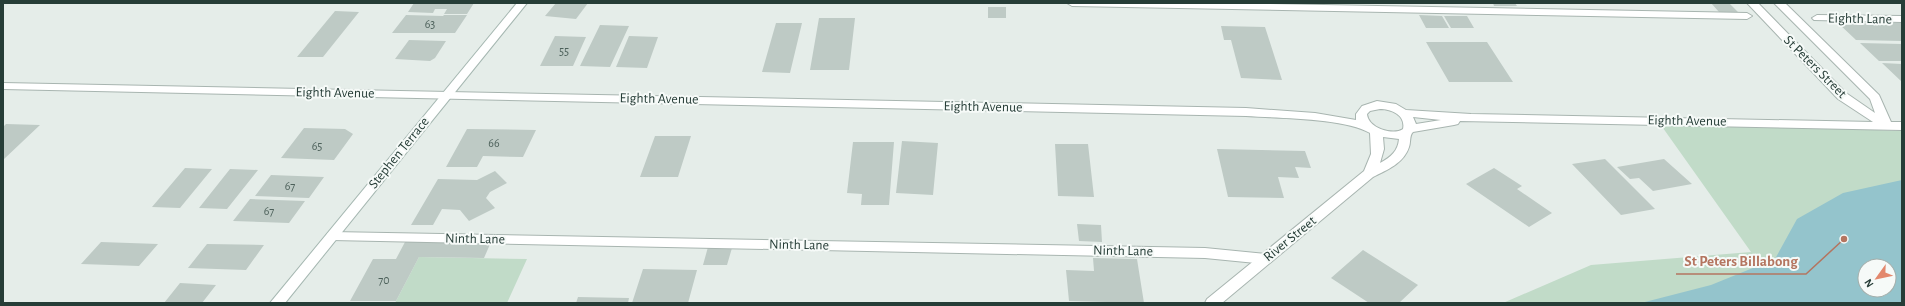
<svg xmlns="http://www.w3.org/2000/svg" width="1905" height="306" font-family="'Alegreya Sans',sans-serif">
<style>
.green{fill:#c1dbc8;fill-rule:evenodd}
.water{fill:#94c4cc;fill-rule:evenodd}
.building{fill:#becac5}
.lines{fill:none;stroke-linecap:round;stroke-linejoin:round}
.service-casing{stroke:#a8b5b0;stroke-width:2}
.minor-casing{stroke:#a8b5b0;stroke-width:2}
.secondary-casing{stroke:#a5b7b1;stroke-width:2}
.service{fill:#fff;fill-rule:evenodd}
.minor{fill:#fff;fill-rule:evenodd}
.secondary{fill:#fff;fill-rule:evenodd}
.labels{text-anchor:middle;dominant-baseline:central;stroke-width:4;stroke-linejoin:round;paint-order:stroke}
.number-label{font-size:12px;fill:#4c605a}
.street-label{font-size:14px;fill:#263d37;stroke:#f6faf8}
.leader{fill:none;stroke:#b47560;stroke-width:1.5}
.callout-dot{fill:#b47560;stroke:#f6faf8;stroke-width:1.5}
.callout-label{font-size:15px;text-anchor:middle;font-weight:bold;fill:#b47560;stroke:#f6faf8;stroke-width:4;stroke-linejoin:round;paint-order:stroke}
</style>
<rect width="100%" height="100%" fill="#e5ede9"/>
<path class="green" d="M 1658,121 L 1902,131 L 1902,303 L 1503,303 L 1591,265 L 1751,252 ZM 1865,266 L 1889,266 L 1889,290 L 1865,290 Z
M 419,257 L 527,259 L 507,303 L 395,303 Z"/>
<path class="water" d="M 1902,180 L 1902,303 L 1641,303 L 1711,285 L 1775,259 L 1797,219 L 1843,193 ZM 1865,266 L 1889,266 L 1889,290 L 1865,290 Z"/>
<path class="building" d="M 414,3 L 474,3 L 467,14 L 444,14 L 447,9 L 435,9 L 433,13 L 408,12 Z
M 556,3 L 588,3 L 576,19 L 545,16 Z
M 1493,3 L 1515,3 L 1517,6 L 1494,6 Z
M 1711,3 L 1729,3 L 1738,12 L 1719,12 Z
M 988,7 L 1006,7 L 1006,18 L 988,18 Z
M 335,11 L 359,12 L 323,57 L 297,57 Z
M 406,15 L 443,16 L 444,15 L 467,15 L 455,33 L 392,33 Z
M 1419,15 L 1442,16 L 1449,28 L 1426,28 Z
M 1444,16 L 1467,16 L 1474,28 L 1451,28 Z
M 819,18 L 855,18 L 849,70 L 810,70 Z
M 1837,22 L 1902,23 L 1902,41 L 1856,40 Z
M 776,23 L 802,23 L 790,73 L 762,72 Z
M 600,25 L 629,26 L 610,67 L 580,66 Z
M 1221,26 L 1265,27 L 1282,80 L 1241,78 L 1231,40 L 1224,40 Z
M 555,36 L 586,37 L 573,66 L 540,66 Z
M 629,36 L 658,37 L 647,68 L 616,67 Z
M 409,40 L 446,41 L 435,58 L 430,61 L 395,59 Z
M 1426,42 L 1487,42 L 1513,82 L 1449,82 Z
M 1860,43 L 1902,44 L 1902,61 L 1879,61 Z
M 1882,63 L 1902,64 L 1902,82 Z
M 6,124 L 40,125 L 3,160 L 3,127 Z
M 304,128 L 345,129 L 353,134 L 334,160 L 281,158 Z
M 467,129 L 536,130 L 523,157 L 483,156 L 477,167 L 446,167 Z
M 655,136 L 691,136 L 678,177 L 640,177 Z
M 902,141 L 938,143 L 933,195 L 896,193 Z
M 853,142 L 894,142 L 889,205 L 861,205 L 862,194 L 847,193 Z
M 1055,144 L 1088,144 L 1094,197 L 1058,196 Z
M 1217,149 L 1305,151 L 1311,168 L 1295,167 L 1299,178 L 1278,177 L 1284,198 L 1228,197 Z
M 1605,159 L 1655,209 L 1621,215 L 1572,164 Z
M 1664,159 L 1692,184 L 1653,191 L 1639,178 L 1630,179 L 1617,167 Z
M 185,168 L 212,169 L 180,208 L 152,207 Z
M 1494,168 L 1522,186 L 1517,189 L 1552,213 L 1529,227 L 1466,184 Z
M 230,169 L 258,170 L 227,209 L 199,208 Z
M 495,171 L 507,183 L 490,192 L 486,198 L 495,208 L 469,221 L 460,210 L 442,209 L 433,225 L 411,225 L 438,179 L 477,180 Z
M 271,175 L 324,177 L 309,198 L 255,196 Z
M 250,199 L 305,201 L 289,223 L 233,221 Z
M 1077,224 L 1101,225 L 1102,242 L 1079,241 Z
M 101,242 L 158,244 L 139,266 L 81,264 Z
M 405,242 L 491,242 L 484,258 L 419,257 L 396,301 L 350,301 L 373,259 L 396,259 Z
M 207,244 L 264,245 L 246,270 L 188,268 Z
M 708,247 L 732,248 L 727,265 L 703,265 Z
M 1363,250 L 1418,285 L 1399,303 L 1369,303 L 1331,278 Z
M 1093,258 L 1137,259 L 1144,303 L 1069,301 L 1066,270 L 1094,271 Z
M 643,269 L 697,270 L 688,303 L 632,303 Z
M 180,283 L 216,285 L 202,303 L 164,303 Z
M 578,297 L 629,298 L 628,303 L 576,303 Z"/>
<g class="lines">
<defs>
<path id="service" d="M 1067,3 L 1216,3 L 1747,13 L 1752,16 L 1747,19 L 1072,6 Z
M 1817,15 L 1902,16 L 1902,22 L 1814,20 L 1812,18 Z
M 332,232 L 1205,248 L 1266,254 L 1270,256 L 1272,259 L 1270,262 L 1266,264 L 1205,258 L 332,240 L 328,239 L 326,236 L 328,233 Z"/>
<path id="minor" d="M 1747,3 L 1758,3 L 1846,93 L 1875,113 L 1870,99 L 1774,3 L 1785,3 L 1879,95 L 1891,122 L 1902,122 L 1902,130 L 1460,121 L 1458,124 L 1454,125 L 1413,132 C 1409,136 1411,142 1409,147 C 1404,163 1387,170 1373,177 L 1222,303 L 1205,303 L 1207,299 L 1364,171 L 1371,154 L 1370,133 C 1345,118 1277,118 1246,116 L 3,89 L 3,83 L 1246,108 L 1315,113 L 1356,120 L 1356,114 L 1362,106 L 1377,101 L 1396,104 L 1406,110 L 1471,114 L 1873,122 L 1838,99 ZM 1380,109 C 1391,109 1406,115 1403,129 C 1393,136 1368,128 1367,114 L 1370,111 ZM 1413,117 L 1441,120 L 1416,124 ZM 1383,137 L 1399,139 C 1398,151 1391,157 1380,163 L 1384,149 Z"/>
<path id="secondary" d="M 517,3 L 527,3 L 285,303 L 270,303 Z"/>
</defs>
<use href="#service" class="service-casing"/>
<use href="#minor" class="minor-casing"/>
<use href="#secondary" class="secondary-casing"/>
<use href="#service" class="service"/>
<use href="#minor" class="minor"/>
<use href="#secondary" class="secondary"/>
</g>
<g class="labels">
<g class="number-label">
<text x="430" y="24">63</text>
<text x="564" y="51">55</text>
<text x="494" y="143">66</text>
<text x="317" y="146">65</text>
<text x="290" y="186">67</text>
<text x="269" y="211">67</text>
<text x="384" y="280">70</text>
</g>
<g class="street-label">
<text transform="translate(1860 19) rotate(1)">Eighth Lane</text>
<text transform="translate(1815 67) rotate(45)">St Peters Street</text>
<text transform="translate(335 93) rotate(1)">Eighth Avenue</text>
<text transform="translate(659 99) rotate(1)">Eighth Avenue</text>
<text transform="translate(983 107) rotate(1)">Eighth Avenue</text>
<text transform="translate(1687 121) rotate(1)">Eighth Avenue</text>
<text transform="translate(399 153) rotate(-51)">Stephen Terrace</text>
<text transform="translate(475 239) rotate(1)">Ninth Lane</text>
<text transform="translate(1290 239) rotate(-39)">River Street</text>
<text transform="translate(799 245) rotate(1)">Ninth Lane</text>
<text transform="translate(1123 251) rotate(1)">Ninth Lane</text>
</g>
</g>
<path class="leader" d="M1844 239L1806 274H1676"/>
<circle class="callout-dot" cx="1844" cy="239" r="4"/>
<g class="callout-label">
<text x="1741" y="266">St Peters Billabong</text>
</g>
<rect width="1905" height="306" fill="none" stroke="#263d37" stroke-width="8"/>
<g transform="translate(1877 278) rotate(237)"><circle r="19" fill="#f6faf8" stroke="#a3aeab"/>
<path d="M0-3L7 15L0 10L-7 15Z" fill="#e3886d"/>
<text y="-6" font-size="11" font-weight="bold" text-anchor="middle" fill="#263d37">N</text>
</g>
</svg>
